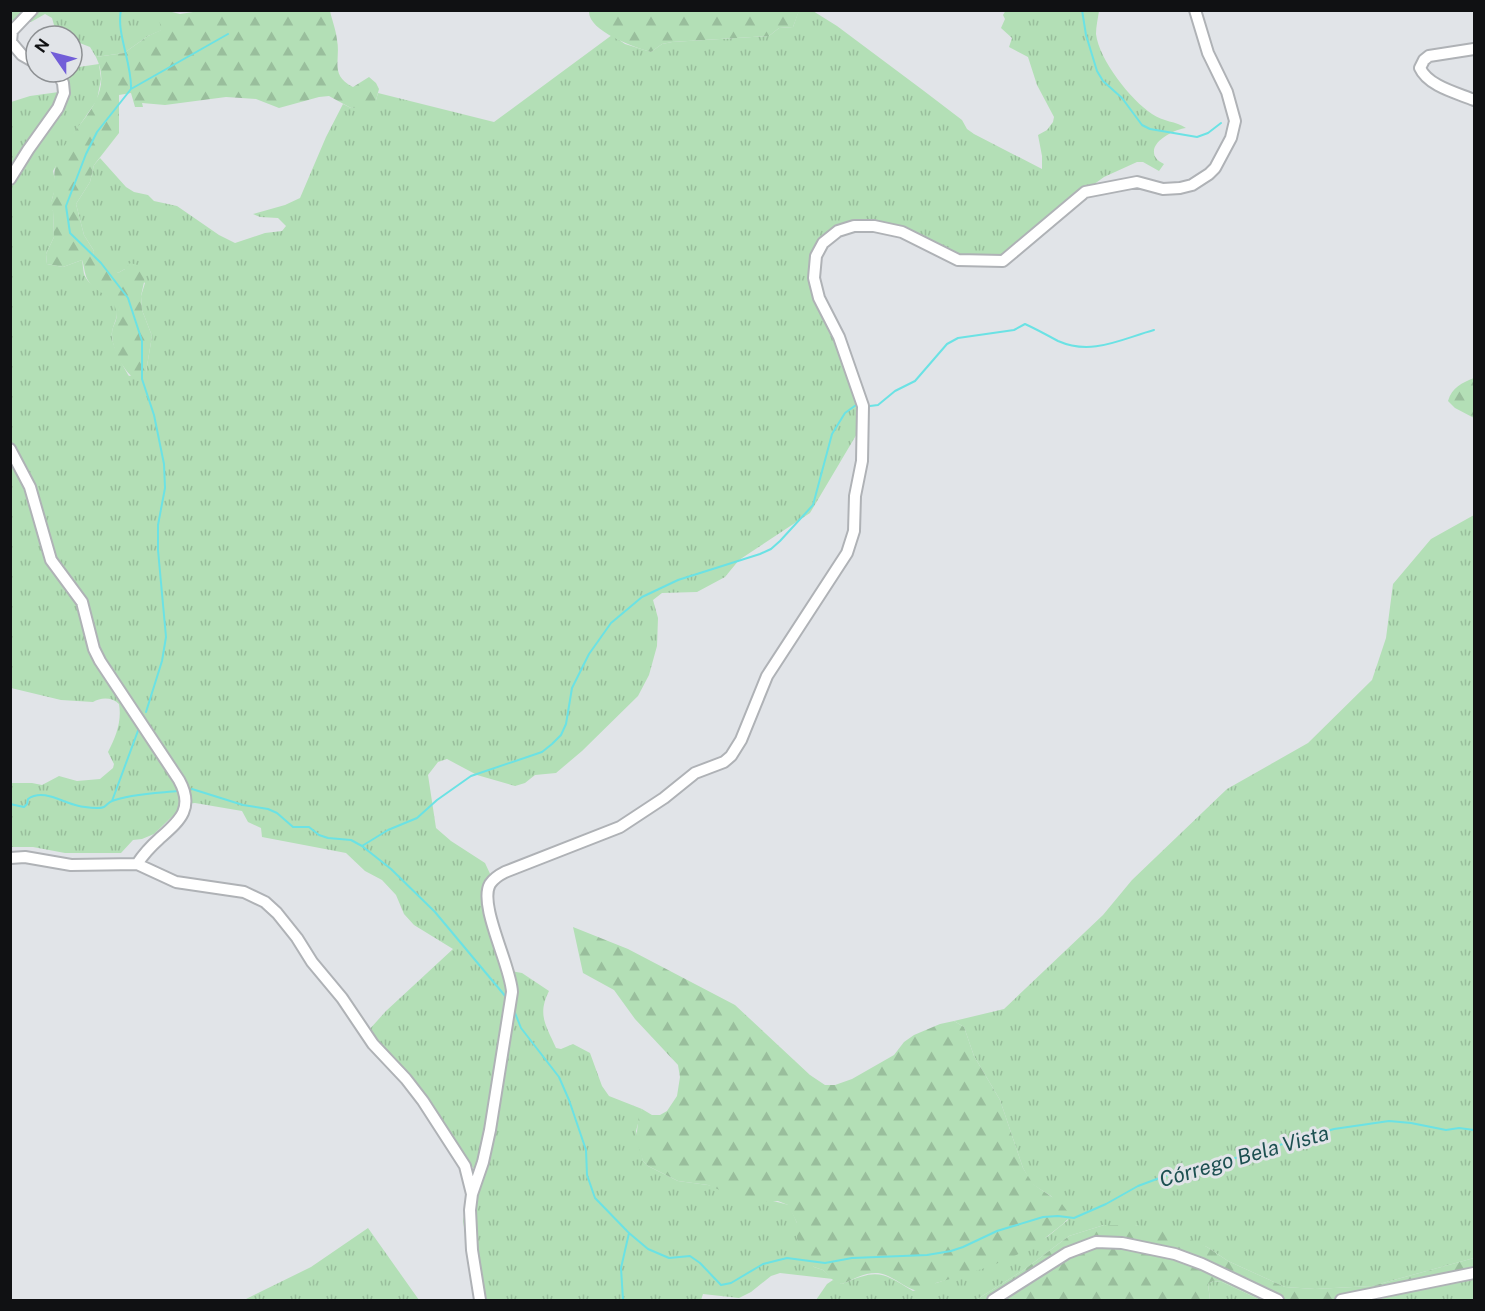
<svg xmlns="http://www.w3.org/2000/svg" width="1485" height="1311" font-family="'Public Sans',sans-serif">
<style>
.grass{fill:url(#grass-tufts)}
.forest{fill:url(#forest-firs)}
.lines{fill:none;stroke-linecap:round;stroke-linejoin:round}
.stream{stroke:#6be2e4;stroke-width:2}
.minor-casing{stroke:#afb2b6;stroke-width:14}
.minor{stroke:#fff;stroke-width:10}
.labels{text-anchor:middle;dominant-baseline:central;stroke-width:6;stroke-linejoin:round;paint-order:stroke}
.water-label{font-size:21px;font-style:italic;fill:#1c5051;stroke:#e1e4e8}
</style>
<defs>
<pattern id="grass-tufts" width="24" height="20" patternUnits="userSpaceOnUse" patternTransform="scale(1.5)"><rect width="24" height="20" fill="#b3dfb6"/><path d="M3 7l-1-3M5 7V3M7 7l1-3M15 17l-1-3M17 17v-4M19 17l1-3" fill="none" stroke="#99be9c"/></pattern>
<pattern id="forest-firs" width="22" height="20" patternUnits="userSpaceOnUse" patternTransform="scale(1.5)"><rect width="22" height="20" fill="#b3dfb6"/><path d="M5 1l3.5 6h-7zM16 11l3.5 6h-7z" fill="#99be9c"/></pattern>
</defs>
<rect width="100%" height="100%" fill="#e1e4e8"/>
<path class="grass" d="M 799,10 L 813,11 L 837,26 L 924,91 L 962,120 L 967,129 L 974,134 L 1042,169 L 1042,156 L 1038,135 L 1047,130 L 1053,122 L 1054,117 L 1037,85 L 1028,57 L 1009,47 L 1012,38 L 1001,28 L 1005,19 L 1003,15 L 1006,10 L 1016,12 L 1017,10 L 1099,11 C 1098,18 1096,26 1096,34 C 1099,60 1131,100 1152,114 C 1163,122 1176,121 1186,128 C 1175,129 1146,143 1156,158 C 1158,161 1161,162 1164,164 L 1159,171 L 1143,162 L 1137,162 L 1104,177 L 1068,203 L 1017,256 L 974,261 L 897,234 L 859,228 L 828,235 L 811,273 L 817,308 L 837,330 L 856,382 L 858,432 L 810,513 L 739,560 L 725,577 L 697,592 L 662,593 L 653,600 L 658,618 L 657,646 L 649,675 L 638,696 L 582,751 L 556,773 L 535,775 L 525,783 L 515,786 L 477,775 L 447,759 L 438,762 L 428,775 L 436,828 L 451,841 L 485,863 L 492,878 L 490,913 L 511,971 L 522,973 L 549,991 C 537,1015 546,1025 556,1048 L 561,1049 L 573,1044 L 590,1053 L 602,1086 L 609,1096 L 642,1109 L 636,1131 L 643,1161 L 648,1166 L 678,1181 L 708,1185 L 789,1205 L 797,1223 L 797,1239 L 814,1267 L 823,1270 L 833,1279 L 780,1273 L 771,1276 L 751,1292 L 739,1298 L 703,1294 L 701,1300 L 476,1300 L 463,1221 L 474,1169 L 368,1031 L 386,1011 L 453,949 L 414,925 L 404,914 L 396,895 L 382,880 L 365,871 L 346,853 L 262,837 L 261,828 L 248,822 L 242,811 L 195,803 L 185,804 L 154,834 L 142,839 L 133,840 L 121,853 L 65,853 L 33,847 L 11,847 L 11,783 L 32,783 L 42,785 L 59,776 L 77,781 L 100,779 L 113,768 L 114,764 L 108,752 C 116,737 122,721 119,704 C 112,697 101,697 93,702 L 61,700 L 11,688 L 11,102 L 30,96 L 66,91 L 72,68 L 99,64 L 101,79 L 97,100 L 73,135 L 53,171 L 56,185 L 51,203 L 53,211 L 54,237 L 46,254 L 47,264 L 63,267 L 82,260 C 83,265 83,270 84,274 C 89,288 108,292 115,304 C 120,316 114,321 112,332 C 110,343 123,366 129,376 L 146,372 L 152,336 L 142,310 L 141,296 L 145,283 L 125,269 L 118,273 L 92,258 L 94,251 L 84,235 L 76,204 L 90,182 L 94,165 L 100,158 L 126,187 L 134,192 L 148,195 L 154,201 L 177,206 L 219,235 L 235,243 L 265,233 L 282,231 L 286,226 L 278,218 L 260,217 L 253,214 L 285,205 L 300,198 L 326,137 L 343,104 L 351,108 L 376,100 L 378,93 L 494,122 L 612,35 L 625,44 L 651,52 L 662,44 L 672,42 L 769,36 L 779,28 L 793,27 Z
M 10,11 L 168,11 L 162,30 L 148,36 L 124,53 L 96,57 L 90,47 L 72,40 L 72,36 L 64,36 L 54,25 L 52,18 L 45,14 L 31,22 L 11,20 Z
M 1474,515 L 1474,1258 L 1372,1286 L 1315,1289 L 1285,1287 L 1228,1261 L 1207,1247 L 1135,1225 L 1104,1225 L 1069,1236 L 1025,1269 L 976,1300 L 816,1300 L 827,1284 L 833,1280 L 842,1284 C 877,1269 881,1271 913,1291 L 951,1278 L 1047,1237 L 1068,1220 L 1051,1196 L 1032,1184 L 1023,1168 L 1000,1100 L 974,1056 L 964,1027 L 954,1021 L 1004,1009 L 1103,915 L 1132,880 L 1227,789 L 1308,743 L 1372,680 L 1386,638 L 1393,584 L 1431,539 Z
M 368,1228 L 419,1300 L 244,1300 L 311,1267 Z
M 1474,1274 L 1474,1300 L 1377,1300 L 1452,1278 Z
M 1213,1281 L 1222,1282 L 1261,1300 L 1210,1300 L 1208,1284 Z"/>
<path class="forest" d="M 206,10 L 330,11 C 332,20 336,30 337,40 C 341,60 329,75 353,87 L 369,77 L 376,83 L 379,89 L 376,100 L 372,104 L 362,107 L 351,108 L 329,96 L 319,97 L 279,108 L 256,99 L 226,97 L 165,105 L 142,103 L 143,107 L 135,107 L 131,93 L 119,95 L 119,133 L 94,165 L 90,182 L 76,204 L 84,235 L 94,251 L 93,258 L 101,259 L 118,273 L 125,269 L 130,263 L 138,265 L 146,273 L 141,296 L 142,310 L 152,336 L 146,372 L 138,381 C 124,373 112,350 112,334 C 112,323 120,321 115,307 C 111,294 96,293 89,282 C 84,275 85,268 82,260 L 63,267 L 47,264 L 46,254 L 54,237 L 53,211 L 49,206 C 58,191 51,176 57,161 C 70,126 117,100 96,57 L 124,53 L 148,36 L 161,30 L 159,18 L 168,11 L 180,14 Z
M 589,11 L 589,10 L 799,11 L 793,27 L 779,28 L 769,36 L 672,42 L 662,44 L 651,52 C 634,47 588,31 589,11 Z
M 1474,378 L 1474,418 L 1455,408 L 1448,401 C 1452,387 1462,383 1474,378 Z
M 573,927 L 628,949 L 735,1005 L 810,1075 L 825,1085 L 835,1085 L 852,1079 L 894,1055 L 904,1042 L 914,1035 L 940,1024 L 954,1021 L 964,1027 L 974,1056 L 1000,1100 L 1023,1168 L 1033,1184 L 1062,1204 L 1070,1215 C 1067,1222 1060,1226 1054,1231 C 1021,1259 977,1271 936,1283 C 919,1306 898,1275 878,1273 C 865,1272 854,1279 842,1284 L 835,1282 L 823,1270 L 814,1267 L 806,1259 L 797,1239 L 797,1223 L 788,1205 L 778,1201 L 756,1202 L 741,1199 L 708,1185 L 678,1181 L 648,1166 L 643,1161 L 636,1139 L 639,1115 L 642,1109 L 652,1115 L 660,1115 L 667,1111 L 677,1096 L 680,1077 L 678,1065 L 635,1019 L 614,990 L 583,973 Z
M 1104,1225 L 1135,1225 L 1170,1230 L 1207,1247 L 1228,1261 L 1285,1287 L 1315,1289 L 1372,1286 L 1474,1258 L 1474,1274 L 1452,1278 L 1377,1300 L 1261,1300 L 1222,1282 L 1213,1281 L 1208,1284 L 1210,1300 L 976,1300 L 1025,1269 L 1069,1236 Z"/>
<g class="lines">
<path class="stream" d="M 121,10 C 116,33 132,63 131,89
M 1082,10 L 1086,35 L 1097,71 L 1103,81 L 1122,98 L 1142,125 L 1150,129 L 1197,137 L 1208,133 L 1221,123
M 870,406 L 878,405 L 895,391 L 915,381 L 947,344 L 958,338 L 1014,330 L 1025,324 C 1036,329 1047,335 1058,341 C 1092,356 1121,339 1154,330
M 146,712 L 162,661 L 166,637 L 158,550 L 158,525 L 165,488 L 164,464 L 154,415 L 142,379 L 142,341 L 128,298 L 101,263 L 70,233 L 66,206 L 86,154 L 97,132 L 131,89 L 228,34
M 192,789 L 243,805 L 268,809 L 277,813 L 293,827 L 309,827 L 319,835 L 328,838 L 351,840 L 362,846 L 391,869 L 435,912 L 506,997
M 112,801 L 139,728
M 10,804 L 24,807 L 27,804 L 28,799 C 45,787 66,806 85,807 C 91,808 99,809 104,807 C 107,805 109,802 112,801 C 129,794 159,793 178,791
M 362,846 L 388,830 L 417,818 L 437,800 L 471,776 L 542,752 L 552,744 L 561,735 L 566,724 L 572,688 L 589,654 L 611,623 L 642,597 L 678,580 L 760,554 L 771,549 L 780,541 L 813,505 L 832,434 L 845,413 L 856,405
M 513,1008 L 521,1028 L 559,1077 L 569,1100 L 586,1150 L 587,1175 L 595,1198 L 629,1233 L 648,1249 L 669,1258 L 690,1256 L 700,1263 L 721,1285 L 731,1283 L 763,1264 L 787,1258 L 825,1263 L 852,1258 L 927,1255 L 951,1251 L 963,1247 L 997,1231 L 1043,1217 L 1058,1216 L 1074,1218 L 1106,1204 L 1138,1186 L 1173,1173 L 1198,1169 L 1334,1129 L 1389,1121 L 1411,1123 L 1446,1130 L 1459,1128 L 1474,1130
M 623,1300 L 621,1268 L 629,1233"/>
<defs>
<path id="minor" d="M 32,10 L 12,31 L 11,42 L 22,55 L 36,63
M 1474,49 L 1429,56 L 1424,60 L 1420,68 C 1428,86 1457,93 1474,100
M 10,179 L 28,150 L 58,108 L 64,93 L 63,83 L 57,72
M 10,449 L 30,487 L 51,560 L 82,602 L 94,649 L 100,661 L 179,780 C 195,809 179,821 159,839 C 150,847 143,855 137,864
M 10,858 L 25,857 L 71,865 L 137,864 L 176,882 L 244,892 L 265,902 L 277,913 L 297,938 L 312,962 L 342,998 L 373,1044 L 406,1079 L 423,1101 L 465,1166 L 472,1194
M 480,1300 L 472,1250 L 470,1210 L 472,1194 L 483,1162 L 490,1130 L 512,992 C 511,966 478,905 490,884 C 494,878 499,875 505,872 L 620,827 L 664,798 L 695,773 L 724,762 L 731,756 L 741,740 L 767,676 L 847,553 L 854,531 L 855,496 L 862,461 L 863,406 L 839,337 L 819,298 L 814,278 L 816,256 L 823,243 L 838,231 L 854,226 L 874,226 L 902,232 L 958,260 L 1003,261 L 1085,192 L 1137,182 L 1163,189 L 1180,188 L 1192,185 L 1209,174 L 1215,168 L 1231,138 L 1235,121 L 1227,92 L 1208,53 L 1195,10
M 993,1300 L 1067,1253 L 1096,1242 L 1122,1243 L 1175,1254 L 1202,1264 L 1278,1300
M 1341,1300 L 1474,1273"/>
</defs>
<use href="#minor" class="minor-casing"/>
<use href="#minor" class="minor"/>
</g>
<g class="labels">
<g class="water-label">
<text transform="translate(1244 1156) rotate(-16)">Córrego Bela Vista</text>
</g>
</g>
<rect width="1485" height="1311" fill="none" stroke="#101113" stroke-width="24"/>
<g transform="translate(54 54) rotate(305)"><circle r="28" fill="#e1e4e8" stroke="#8d9093" stroke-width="1.5"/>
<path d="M0-4.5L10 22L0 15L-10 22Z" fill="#725ed8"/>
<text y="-9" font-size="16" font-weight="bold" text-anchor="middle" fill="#101113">N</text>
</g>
</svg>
